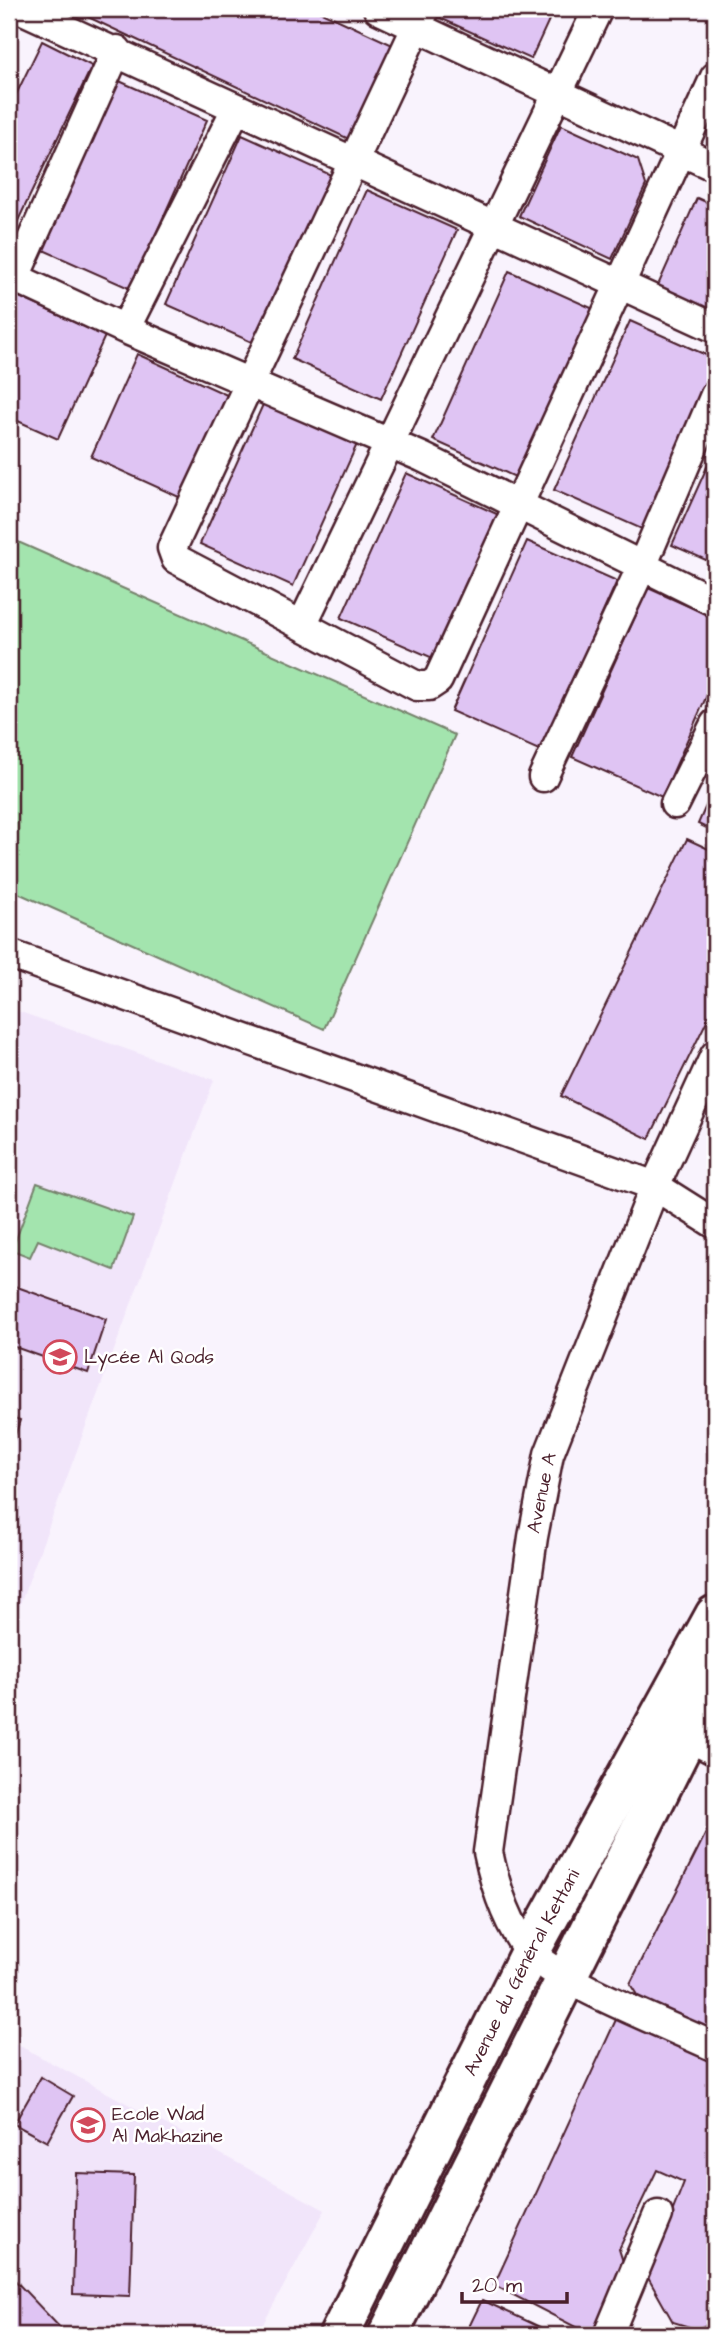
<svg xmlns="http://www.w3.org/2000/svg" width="724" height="2344" font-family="'Architects Daughter',sans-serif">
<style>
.built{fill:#f1e5fa}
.green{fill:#a3e4ae;stroke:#76826c;stroke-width:2}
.building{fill:#dfc4f3;stroke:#4a1f2b;stroke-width:2}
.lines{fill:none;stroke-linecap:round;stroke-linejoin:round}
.street-casing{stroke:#4a1f2b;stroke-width:33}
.secondary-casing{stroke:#4a1f2b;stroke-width:44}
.street{stroke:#fff;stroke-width:28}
.secondary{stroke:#fff;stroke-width:38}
.labels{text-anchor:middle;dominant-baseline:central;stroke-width:5;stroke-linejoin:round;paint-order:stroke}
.poi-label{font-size:19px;fill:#4a1f2b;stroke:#fff;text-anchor:start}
.street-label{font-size:19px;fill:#4a1f2b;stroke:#fff}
</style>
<rect width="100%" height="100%" fill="#f9f3fd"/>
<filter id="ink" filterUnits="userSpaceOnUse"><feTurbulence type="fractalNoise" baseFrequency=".0143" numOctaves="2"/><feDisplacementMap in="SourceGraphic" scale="14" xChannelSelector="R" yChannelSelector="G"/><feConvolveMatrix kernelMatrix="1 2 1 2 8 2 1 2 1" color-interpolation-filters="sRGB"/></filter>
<g filter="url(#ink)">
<path class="built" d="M 9,1008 L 214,1080 L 9,1634 Z
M 9,2040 L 325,2210 L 257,2335 L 9,2335 Z"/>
<path class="green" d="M 9,538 L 455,735 L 324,1029 L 9,889 Z
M 37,1183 L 133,1217 L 114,1270 L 38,1240 L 30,1257 L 12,1250 Z"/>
<path class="building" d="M 71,9 L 315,9 L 397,47 L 353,141 Z
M 445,9 L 554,9 L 531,59 L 440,18 Z
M 42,41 L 92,66 L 14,229 L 9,226 L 9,109 Z
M 117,80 L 207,120 L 131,289 L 41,249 Z
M 561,125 L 638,160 L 646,185 L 612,259 L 519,216 Z
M 242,135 L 331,175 L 256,344 L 166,304 Z
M 367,190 L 457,230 L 381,399 L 292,359 Z
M 697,198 L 715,206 L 715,318 L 655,292 Z
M 509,271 L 598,311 L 522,480 L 433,440 Z
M 15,295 L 105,336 L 58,439 L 9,417 L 9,308 Z
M 630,321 L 715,359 L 715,371 L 644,530 L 554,490 Z
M 137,354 L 227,395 L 181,498 L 91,457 Z
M 265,400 L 358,442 L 293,586 L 200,544 Z
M 715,449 L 715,564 L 672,545 Z
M 406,473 L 499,515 L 435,659 L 341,618 Z
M 527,541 L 617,581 L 541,751 L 451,711 Z
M 648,588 L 715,618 L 715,677 L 662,797 L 572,757 Z
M 715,785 L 715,832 L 698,824 Z
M 687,839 L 715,852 L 715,1004 L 649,1139 L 561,1096 Z
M 9,1284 L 106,1319 L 88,1373 L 9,1345 Z
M 9,1416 L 20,1420 L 9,1454 Z
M 715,1815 L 715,2031 L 639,1998 L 630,1984 Z
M 619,2013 L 715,2056 L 715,2322 L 696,2329 L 673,2322 L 647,2276 L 684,2182 L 657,2170 L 619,2249 L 629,2281 L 599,2335 L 591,2335 L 494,2285 Z
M 41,2077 L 73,2096 L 47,2142 L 14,2124 Z
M 76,2173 L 134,2175 L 130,2296 L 73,2294 Z
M 9,2274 L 67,2335 L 9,2335 Z
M 482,2300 L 557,2335 L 465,2335 Z"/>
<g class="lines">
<defs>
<path id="street" d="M 21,9 L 715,328
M 378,9 L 715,167
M 425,9 L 172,548 L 176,559 L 417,686 L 429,686 L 438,680 L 715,77
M 9,275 L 125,329 L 422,457 L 715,602
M 15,277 L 117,50
M 125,329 L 236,109
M 302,625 L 598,9
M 543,777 L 643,564 L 715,395
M 675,804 L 715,724
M 9,954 L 655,1186 L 715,1224
M 715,1055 L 655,1186 L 549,1454 L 533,1537 L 488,1852 C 495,1886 507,1924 529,1951 C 556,1982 673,2027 715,2047
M 687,1736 L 715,1751
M 608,2335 L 658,2215"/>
<g id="secondary">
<path id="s1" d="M 339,2335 L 530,1952 L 715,1615"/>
<path d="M 388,2335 L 715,1680"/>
</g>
</defs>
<use href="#street" class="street-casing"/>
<use href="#secondary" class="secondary-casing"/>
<use href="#street" class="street"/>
<use href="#secondary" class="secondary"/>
</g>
</g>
<defs>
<symbol id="school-ring" viewBox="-11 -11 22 22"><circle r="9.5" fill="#fff" stroke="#d1495b" stroke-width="1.5"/><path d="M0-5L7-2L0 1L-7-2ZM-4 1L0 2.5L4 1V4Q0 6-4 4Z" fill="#d1495b"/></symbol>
</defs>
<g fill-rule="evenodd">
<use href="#school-ring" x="41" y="1338" width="38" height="38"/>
<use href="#school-ring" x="69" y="2106" width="38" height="38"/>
</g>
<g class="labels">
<g class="poi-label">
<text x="84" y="1357">Lycée Al Qods</text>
<text x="112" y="2114">Ecole Wad<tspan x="112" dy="22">Al Makhazine</tspan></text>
</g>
<g class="street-label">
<text transform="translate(542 1493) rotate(-78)">Avenue A</text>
<text stroke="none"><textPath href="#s1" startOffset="406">Avenue du Général Kettani</textPath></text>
</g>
</g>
<rect width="724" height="2344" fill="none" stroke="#fff" stroke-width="35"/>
<rect x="18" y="18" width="689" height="2309" fill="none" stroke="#4a1f2b" stroke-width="2.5" filter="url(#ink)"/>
<path d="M462 2292v10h105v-10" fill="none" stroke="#4a1f2b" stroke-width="3.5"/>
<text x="472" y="2292" font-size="21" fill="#4a1f2b" stroke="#ffffff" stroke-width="5" paint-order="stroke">20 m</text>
</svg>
